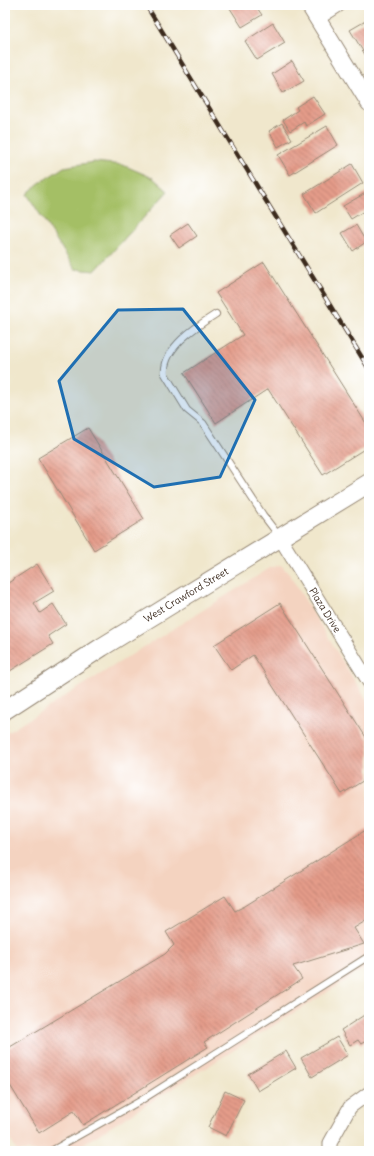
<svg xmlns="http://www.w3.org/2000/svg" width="374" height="1156" font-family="Delius,sans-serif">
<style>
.built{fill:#f4d3c0}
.pitch{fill:#a4bf65;stroke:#707442}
.building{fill:url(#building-back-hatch)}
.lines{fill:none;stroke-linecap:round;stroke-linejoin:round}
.service-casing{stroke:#968875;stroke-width:8}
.minor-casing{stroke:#968875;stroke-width:15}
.tertiary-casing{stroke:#968875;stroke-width:18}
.secondary-casing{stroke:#968875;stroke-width:20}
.service{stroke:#fff;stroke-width:6}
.minor{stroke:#fff;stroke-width:13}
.tertiary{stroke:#fff;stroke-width:16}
.secondary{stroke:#fff;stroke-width:18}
.rail-casing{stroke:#3b2a1e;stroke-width:4.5}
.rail{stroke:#fff;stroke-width:3;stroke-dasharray:9;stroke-linecap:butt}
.marked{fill:#1f6fb2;fill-opacity:0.2;stroke:#1f6fb2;stroke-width:3;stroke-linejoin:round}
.labels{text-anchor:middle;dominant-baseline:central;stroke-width:4;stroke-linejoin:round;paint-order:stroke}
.street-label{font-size:10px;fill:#3b2a1e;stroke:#fff}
</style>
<defs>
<pattern id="building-back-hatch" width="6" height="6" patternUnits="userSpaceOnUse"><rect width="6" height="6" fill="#e49b89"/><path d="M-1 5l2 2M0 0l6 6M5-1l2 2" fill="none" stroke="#ba7f6f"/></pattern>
</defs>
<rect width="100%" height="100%" fill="#fff"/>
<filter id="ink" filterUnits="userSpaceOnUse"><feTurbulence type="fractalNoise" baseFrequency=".025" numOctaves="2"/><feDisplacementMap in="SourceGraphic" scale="8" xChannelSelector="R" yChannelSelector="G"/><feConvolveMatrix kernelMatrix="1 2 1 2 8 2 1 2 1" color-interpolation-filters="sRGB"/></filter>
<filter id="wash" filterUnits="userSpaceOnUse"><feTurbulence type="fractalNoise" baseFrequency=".012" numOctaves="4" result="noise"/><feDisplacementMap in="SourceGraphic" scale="16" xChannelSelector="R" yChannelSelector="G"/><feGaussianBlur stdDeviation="0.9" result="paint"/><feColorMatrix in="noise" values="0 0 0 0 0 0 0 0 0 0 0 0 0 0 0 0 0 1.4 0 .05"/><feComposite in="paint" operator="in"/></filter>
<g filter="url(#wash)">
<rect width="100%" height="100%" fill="#f0e7cc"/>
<path class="built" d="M 281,565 L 289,574 L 369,704 L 369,966 L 72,1151 L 17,1151 L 5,1131 L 5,734 L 270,568 Z"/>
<path class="pitch" d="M 94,162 L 123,165 L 153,178 L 168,191 L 95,271 L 75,269 L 27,194 L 38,184 L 64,167 Z"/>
<g id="blocks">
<path class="building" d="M 228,5 L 255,5 L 262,15 L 242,27 Z
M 369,19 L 369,61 L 350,30 Z
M 273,23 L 285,43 L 257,60 L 245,41 Z
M 292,61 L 304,81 L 283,93 L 272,74 Z
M 313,96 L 325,114 L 306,126 L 304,122 L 290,131 L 283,120 L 298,110 L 296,107 Z
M 282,123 L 292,139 L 278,147 L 269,131 Z
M 327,126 L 338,145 L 290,175 L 278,155 Z
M 352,164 L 363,183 L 316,213 L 304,194 Z
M 369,191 L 369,208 L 351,219 L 343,206 Z
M 188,223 L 197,236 L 179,248 L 170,235 Z
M 356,225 L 366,242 L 353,251 L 342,233 Z
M 264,262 L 369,428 L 369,446 L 323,475 L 268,389 L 216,423 L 184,373 L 243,335 L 216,293 Z
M 88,428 L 144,519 L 94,550 L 38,458 Z
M 37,564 L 54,591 L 34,603 L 40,613 L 53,604 L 66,624 L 48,636 L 53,644 L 10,671 L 5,664 L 5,585 Z
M 280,603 L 369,742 L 369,777 L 342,794 L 253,655 L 231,670 L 214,645 Z
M 369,828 L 369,919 L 354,928 L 364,944 L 293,966 L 302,979 L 204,1042 L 208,1047 L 83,1125 L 74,1111 L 39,1133 L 5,1077 L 5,1050 L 165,954 L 174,945 L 166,932 L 225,896 L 235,911 L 245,906 Z
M 369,1012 L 369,1039 L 361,1044 L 358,1040 L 350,1045 L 341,1030 Z
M 337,1037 L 348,1055 L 312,1077 L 301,1058 Z
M 286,1051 L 296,1068 L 258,1091 L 248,1074 Z
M 225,1091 L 244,1100 L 226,1136 L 208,1127 Z"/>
</g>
</g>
<g filter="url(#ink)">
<use href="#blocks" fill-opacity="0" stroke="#968875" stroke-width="1"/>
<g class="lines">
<defs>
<path id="service" d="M 216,314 C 197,326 162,348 165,374 L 187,410 L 203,423 L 263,515 L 279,536
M 51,1151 L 140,1101 L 369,956"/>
<path id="minor" d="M 317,19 L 339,5
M 280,538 L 369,682
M 330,1151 L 330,1143 L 350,1107 L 369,1093"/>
<path id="tertiary" d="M 309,5 L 369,103"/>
<path id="secondary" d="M 5,710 L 102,647 L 369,483"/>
</defs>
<use href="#service" class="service-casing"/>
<use href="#minor" class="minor-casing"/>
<use href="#tertiary" class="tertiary-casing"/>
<use href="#secondary" class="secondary-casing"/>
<use href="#service" class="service"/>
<use href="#minor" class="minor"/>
<use href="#tertiary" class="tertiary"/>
<use href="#secondary" class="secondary"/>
<defs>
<path id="rail" d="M 146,5 L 369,369"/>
</defs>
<use href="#rail" class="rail-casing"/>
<use href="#rail" class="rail"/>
</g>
</g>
<path class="marked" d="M 183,309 L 255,400 L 220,477 L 154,487 L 74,439 L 59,381 L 118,310 Z"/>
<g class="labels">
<g class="street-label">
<text transform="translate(186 595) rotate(-31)">West Crawford Street</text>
<text transform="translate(325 610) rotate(58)">Plaza Drive</text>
</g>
</g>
<rect width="374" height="1156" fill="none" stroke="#fff" stroke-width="20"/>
</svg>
